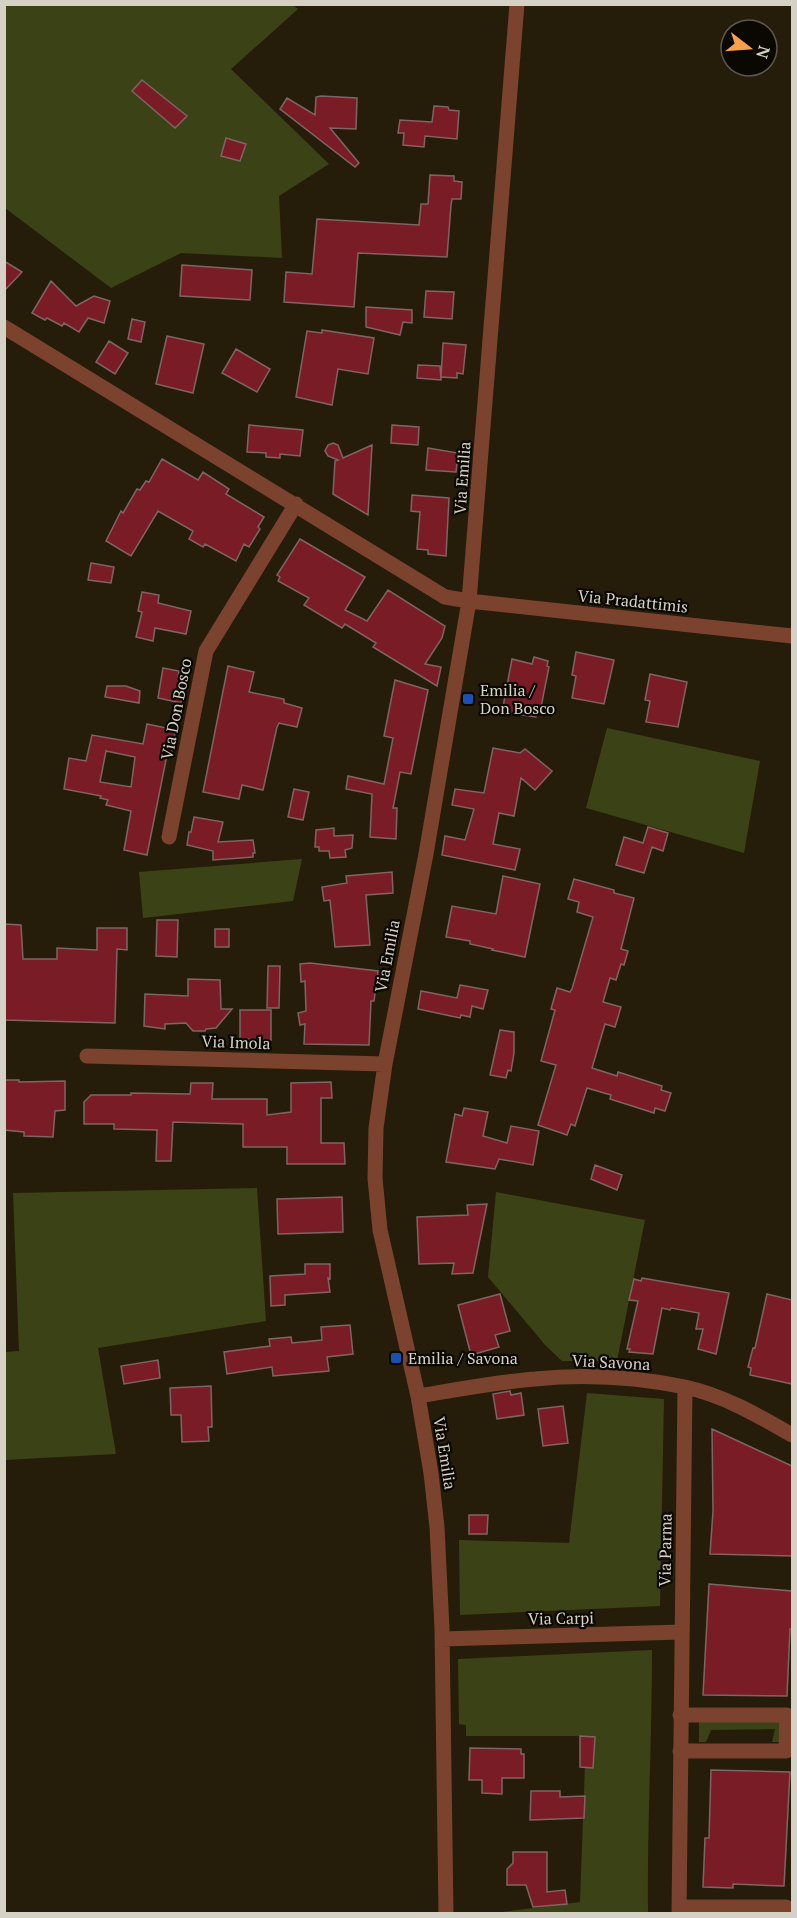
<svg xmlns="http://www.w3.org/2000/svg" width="797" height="1918" font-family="'PT Serif',serif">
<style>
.green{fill:#3b4316}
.building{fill:#791c26;stroke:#7f6463;stroke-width:1.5;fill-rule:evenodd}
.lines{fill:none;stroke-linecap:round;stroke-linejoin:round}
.minor{stroke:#7b432e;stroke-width:15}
.transit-dot{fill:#1a4fb4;stroke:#0b0802;stroke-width:2}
.labels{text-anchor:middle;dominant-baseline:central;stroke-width:4.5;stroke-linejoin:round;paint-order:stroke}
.street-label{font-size:16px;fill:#d6d1c5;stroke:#0b0802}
.poi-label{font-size:16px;fill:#d6d1c5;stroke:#0b0802;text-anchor:start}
</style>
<rect width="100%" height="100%" fill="#251d09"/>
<path class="green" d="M 292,4 L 298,9 L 231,69 L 329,164 L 279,196 L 282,258 L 181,253 L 111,288 L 5,208 L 4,5 Z
M 607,728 L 760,761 L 744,853 L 586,808 Z
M 302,859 L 293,901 L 143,918 L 139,872 Z
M 257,1188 L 266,1321 L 98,1348 L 116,1454 L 5,1460 L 5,1352 L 19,1351 L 13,1193 Z
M 496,1192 L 645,1220 L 617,1361 L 562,1361 L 546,1346 L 488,1277 Z
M 587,1393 L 664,1399 L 660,1606 L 460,1615 L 459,1540 L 569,1543 Z
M 652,1650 C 652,1738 647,1826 648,1913 L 495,1913 L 580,1902 L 586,1736 L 466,1736 L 466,1725 L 459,1724 L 458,1659 Z
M 699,1721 L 780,1721 L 780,1742 L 772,1742 L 775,1729 L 711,1730 L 706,1742 L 699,1742 Z"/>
<path class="building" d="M 142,80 L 187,116 L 175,128 L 132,91 Z
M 321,96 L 357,98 L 356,129 L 330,128 L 359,163 L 355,167 L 280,109 L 287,98 L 315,115 L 316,97 Z
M 434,106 L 448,107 L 449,110 L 459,111 L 457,139 L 425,136 L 424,147 L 403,145 L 404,133 L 398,133 L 400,120 L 432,122 Z
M 226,138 L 246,144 L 240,161 L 221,156 Z
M 430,175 L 454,176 L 454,181 L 462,182 L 461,199 L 452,199 L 451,205 L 447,257 L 358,253 L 354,307 L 284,302 L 286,272 L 312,274 L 317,219 L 419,225 L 421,204 L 428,204 Z
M 4,261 L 22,272 L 4,291 Z
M 182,265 L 252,270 L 250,300 L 180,296 Z
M 51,281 L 76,306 L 94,296 L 110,301 L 104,323 L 88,318 L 79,332 L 64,323 L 62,326 L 47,318 L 45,320 L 32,313 Z
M 426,291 L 454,292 L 452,319 L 424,317 Z
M 366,307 L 412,310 L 412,323 L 403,322 L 400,335 L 366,327 Z
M 132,319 L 145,322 L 141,342 L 128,339 Z
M 322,330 L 374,338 L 368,374 L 338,369 L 332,405 L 296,397 L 307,331 L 322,333 Z
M 167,336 L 204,344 L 193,393 L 156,384 Z
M 109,341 L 128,353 L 115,374 L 96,362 Z
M 443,343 L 466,345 L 463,374 L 457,373 L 457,378 L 441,377 Z
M 236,349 L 270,369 L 257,392 L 222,373 Z
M 418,365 L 440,366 L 441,380 L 417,378 Z
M 249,425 L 303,430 L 300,456 L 280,454 L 280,458 L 266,457 L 266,453 L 247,452 Z
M 392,425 L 419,427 L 418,445 L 391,443 Z
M 333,443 L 338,445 L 343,458 L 372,445 L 368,515 L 333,494 L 335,461 L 338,460 L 328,456 L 325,451 L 328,445 Z
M 428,448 L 458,453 L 456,472 L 426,470 Z
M 162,459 L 198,480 L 203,472 L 229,489 L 226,494 L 264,517 L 258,527 L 260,529 L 249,547 L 244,544 L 236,561 L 205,544 L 203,547 L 189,539 L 193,531 L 158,511 L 131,556 L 106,541 L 121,511 L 123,513 L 137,489 L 140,490 L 146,481 L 149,482 Z
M 412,495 L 449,498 L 446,556 L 428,554 L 428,550 L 417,549 L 420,512 L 411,511 Z
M 300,539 L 365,577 L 345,610 L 367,621 L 388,590 L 445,626 L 442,638 L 425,664 L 441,667 L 437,686 L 373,647 L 376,643 L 345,624 L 342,628 L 304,605 L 309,598 L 278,581 L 280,577 L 277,575 Z
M 91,563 L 114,567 L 111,583 L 88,580 Z
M 142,592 L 159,595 L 158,603 L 191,611 L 186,634 L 155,628 L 153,641 L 136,637 L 142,612 L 138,611 Z
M 576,652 L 614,660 L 604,704 L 572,698 L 576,676 L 572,675 Z
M 534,657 L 548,661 L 547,666 L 549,667 L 540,712 L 537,711 L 536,717 L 502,712 L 512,659 L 532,664 Z
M 228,666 L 254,672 L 249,692 L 284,699 L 284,703 L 302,708 L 297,727 L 279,723 L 277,727 L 263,790 L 242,785 L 239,799 L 203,792 Z
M 163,668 L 179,671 L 178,677 L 186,679 L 181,703 L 158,698 Z
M 650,674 L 687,682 L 678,727 L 646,722 L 650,701 L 645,700 Z
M 395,680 L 428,690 L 411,774 L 400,772 L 393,808 L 397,808 L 396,839 L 370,837 L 372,794 L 346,789 L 348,776 L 384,784 L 393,738 L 384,736 Z
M 107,686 L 126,686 L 140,691 L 139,703 L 105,697 Z
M 147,724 L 176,730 L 171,756 L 167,755 L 147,855 L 124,850 L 131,811 L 106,805 L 108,800 L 100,798 L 101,796 L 64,789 L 69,758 L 86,761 L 92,735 L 143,744 ZM 106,751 L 135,757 L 131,787 L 100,782 Z
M 493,748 L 520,753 L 525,749 L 552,771 L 535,790 L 521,778 L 514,816 L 499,813 L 493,844 L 520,849 L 515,870 L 442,855 L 445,836 L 465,840 L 474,809 L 452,805 L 455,789 L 484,793 Z
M 294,789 L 309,792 L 303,820 L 288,817 Z
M 194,817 L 223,822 L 218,842 L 253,840 L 255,853 L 253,853 L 253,857 L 213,860 L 213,851 L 187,845 L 189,832 L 191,832 Z
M 648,827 L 668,833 L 663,851 L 652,847 L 644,873 L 616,865 L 624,837 L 643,843 Z
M 334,828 L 334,836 L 353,835 L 352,848 L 345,850 L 346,857 L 330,858 L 329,851 L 319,851 L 319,847 L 315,847 L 316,830 Z
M 392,872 L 393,893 L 366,895 L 370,945 L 335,947 L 330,900 L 324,901 L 322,887 L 347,883 L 346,876 Z
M 503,876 L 540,884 L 525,957 L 492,950 L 493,949 L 470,944 L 470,941 L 446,937 L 452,906 L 496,914 Z
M 574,879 L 614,890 L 614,893 L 634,898 L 621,949 L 628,951 L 624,965 L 621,964 L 616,980 L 610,978 L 603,1002 L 621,1007 L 615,1027 L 605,1024 L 592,1068 L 617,1076 L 618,1072 L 662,1086 L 661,1090 L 671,1093 L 665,1111 L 655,1108 L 654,1113 L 610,1099 L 611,1095 L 587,1088 L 575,1126 L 571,1124 L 567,1135 L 538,1125 L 556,1065 L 541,1061 L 555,1010 L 551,1009 L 557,988 L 570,992 L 572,989 L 593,917 L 577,912 L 579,902 L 568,899 Z
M 157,920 L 178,920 L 177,957 L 156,956 Z
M 4,924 L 21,925 L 23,959 L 57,959 L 57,948 L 97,950 L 97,928 L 127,928 L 127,950 L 117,949 L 115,1023 L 4,1020 Z
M 215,929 L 229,929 L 229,947 L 215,947 Z
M 310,963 L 378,971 L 374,1001 L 371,1001 L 369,1045 L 304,1044 L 305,1024 L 300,1025 L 298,1013 L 306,1011 L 305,981 L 301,982 L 300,964 Z
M 268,966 L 280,966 L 279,1008 L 267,1008 Z
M 188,979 L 220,980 L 221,1009 L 232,1009 L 216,1028 L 206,1029 L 205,1031 L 193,1031 L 186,1023 L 165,1024 L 165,1029 L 144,1026 L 145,994 L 188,996 Z
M 460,985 L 488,990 L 483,1009 L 472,1006 L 470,1017 L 461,1015 L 460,1018 L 418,1009 L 421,991 L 457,998 Z
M 240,1010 L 271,1010 L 271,1040 L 240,1039 Z
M 500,1030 L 514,1032 L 514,1053 L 511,1071 L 508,1070 L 506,1078 L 490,1075 Z
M 4,1080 L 19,1080 L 19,1082 L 65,1081 L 65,1110 L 55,1111 L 53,1137 L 24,1136 L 24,1132 L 4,1130 Z
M 331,1082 L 332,1098 L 321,1098 L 321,1143 L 344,1143 L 345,1164 L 287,1164 L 287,1147 L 243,1147 L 243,1124 L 173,1122 L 171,1161 L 156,1161 L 157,1130 L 114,1129 L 114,1124 L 84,1124 L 84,1102 L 91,1095 L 131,1095 L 131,1093 L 190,1094 L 191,1083 L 213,1083 L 212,1099 L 267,1099 L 267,1115 L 291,1112 L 291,1083 Z
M 464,1108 L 488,1112 L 483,1136 L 507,1143 L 511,1126 L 539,1131 L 533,1165 L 499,1159 L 495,1169 L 446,1162 L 455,1114 L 462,1116 Z
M 595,1165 L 622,1175 L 617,1190 L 591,1179 Z
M 342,1197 L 343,1232 L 278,1234 L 277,1199 Z
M 487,1204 L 473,1273 L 452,1274 L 454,1263 L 419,1264 L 417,1217 L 468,1215 L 467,1205 Z
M 305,1264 L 330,1264 L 330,1279 L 328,1278 L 330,1292 L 285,1295 L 285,1305 L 271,1306 L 270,1276 L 305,1274 Z
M 642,1278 L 729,1293 L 716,1354 L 698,1349 L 703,1329 L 696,1329 L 699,1313 L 671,1308 L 670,1310 L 662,1308 L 653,1354 L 629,1352 L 630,1349 L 627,1349 L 638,1301 L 629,1300 L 634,1279 L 641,1281 Z
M 500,1294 L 510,1331 L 495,1335 L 499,1347 L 471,1355 L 458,1305 Z
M 767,1294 L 792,1300 L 792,1384 L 750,1375 L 751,1368 L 748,1367 L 753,1348 L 755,1348 Z
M 350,1325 L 353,1354 L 327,1357 L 329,1371 L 273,1376 L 272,1367 L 227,1374 L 224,1352 L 270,1346 L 269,1339 L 291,1337 L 292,1343 L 322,1340 L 321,1327 Z
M 158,1360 L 160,1378 L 124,1384 L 121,1366 Z
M 211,1386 L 212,1427 L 208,1427 L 209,1441 L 182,1442 L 181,1415 L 171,1415 L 170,1388 Z
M 510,1391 L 511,1395 L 521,1393 L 524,1415 L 497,1419 L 493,1394 Z
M 563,1406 L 568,1443 L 543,1446 L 538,1409 Z
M 712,1429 L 792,1466 L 792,1556 L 710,1554 L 713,1511 Z
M 469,1515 L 488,1515 L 487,1534 L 469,1534 Z
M 709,1584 L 792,1591 L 792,1629 L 790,1629 L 787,1696 L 703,1695 Z
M 580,1736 L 595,1737 L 593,1768 L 580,1767 Z
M 470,1748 L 521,1749 L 521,1754 L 524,1754 L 524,1778 L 502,1778 L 502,1794 L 482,1793 L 482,1780 L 469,1780 Z
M 711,1770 L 790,1772 L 784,1886 L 733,1884 L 733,1888 L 703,1887 L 705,1838 L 709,1838 Z
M 531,1791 L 560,1791 L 560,1797 L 585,1796 L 584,1818 L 530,1820 Z
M 513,1852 L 547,1852 L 547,1892 L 565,1890 L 567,1904 L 533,1907 L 526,1885 L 507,1885 L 507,1869 L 513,1863 Z"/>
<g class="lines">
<path class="minor" d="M 4,327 L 445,597 L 469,601 L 792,636
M 169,837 L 206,651 L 296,504
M 87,1056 L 385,1064
M 418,1396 C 456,1390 496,1382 535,1379 C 584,1374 636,1377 685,1387 C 723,1395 759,1416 792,1435
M 442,1639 L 682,1632
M 680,1751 L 786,1751 L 787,1715 L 680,1715
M 679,1907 L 786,1907 L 786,1914
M 446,1914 L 442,1629 L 437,1527 L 431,1473 L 418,1396 L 380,1230 L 375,1178 L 376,1128 L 385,1064 L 426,854 L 469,601 L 517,4
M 679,1914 L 685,1387"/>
</g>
<g class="transit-dot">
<rect x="462" y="693" width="12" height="12" rx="3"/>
<rect x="390" y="1352" width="12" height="12" rx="3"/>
</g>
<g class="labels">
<g class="street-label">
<text transform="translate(462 478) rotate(-86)">Via Emilia</text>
<text transform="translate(633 601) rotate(6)">Via Pradattimis</text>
<text transform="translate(176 709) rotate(-79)">Via Don Bosco</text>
<text transform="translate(387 956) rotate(-79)">Via Emilia</text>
<text transform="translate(236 1042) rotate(2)">Via Imola</text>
<text transform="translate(611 1362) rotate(3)">Via Savona</text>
<text transform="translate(445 1453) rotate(81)">Via Emilia</text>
<text transform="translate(665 1550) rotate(-89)">Via Parma</text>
<text transform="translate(561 1618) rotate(-1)">Via Carpi</text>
</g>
<g class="poi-label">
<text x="480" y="690">Emilia /<tspan x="480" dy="18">Don Bosco</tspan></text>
<text x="408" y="1358">Emilia / Savona</text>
</g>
</g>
<rect width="797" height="1918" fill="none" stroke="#d6d1c5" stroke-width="12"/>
<g transform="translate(749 48) rotate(107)"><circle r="28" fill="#0b0802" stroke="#5c5850" stroke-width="1.5"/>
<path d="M0-4.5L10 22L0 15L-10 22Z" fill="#f99f4d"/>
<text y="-9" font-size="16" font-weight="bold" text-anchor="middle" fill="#d6d1c5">N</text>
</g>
</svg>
